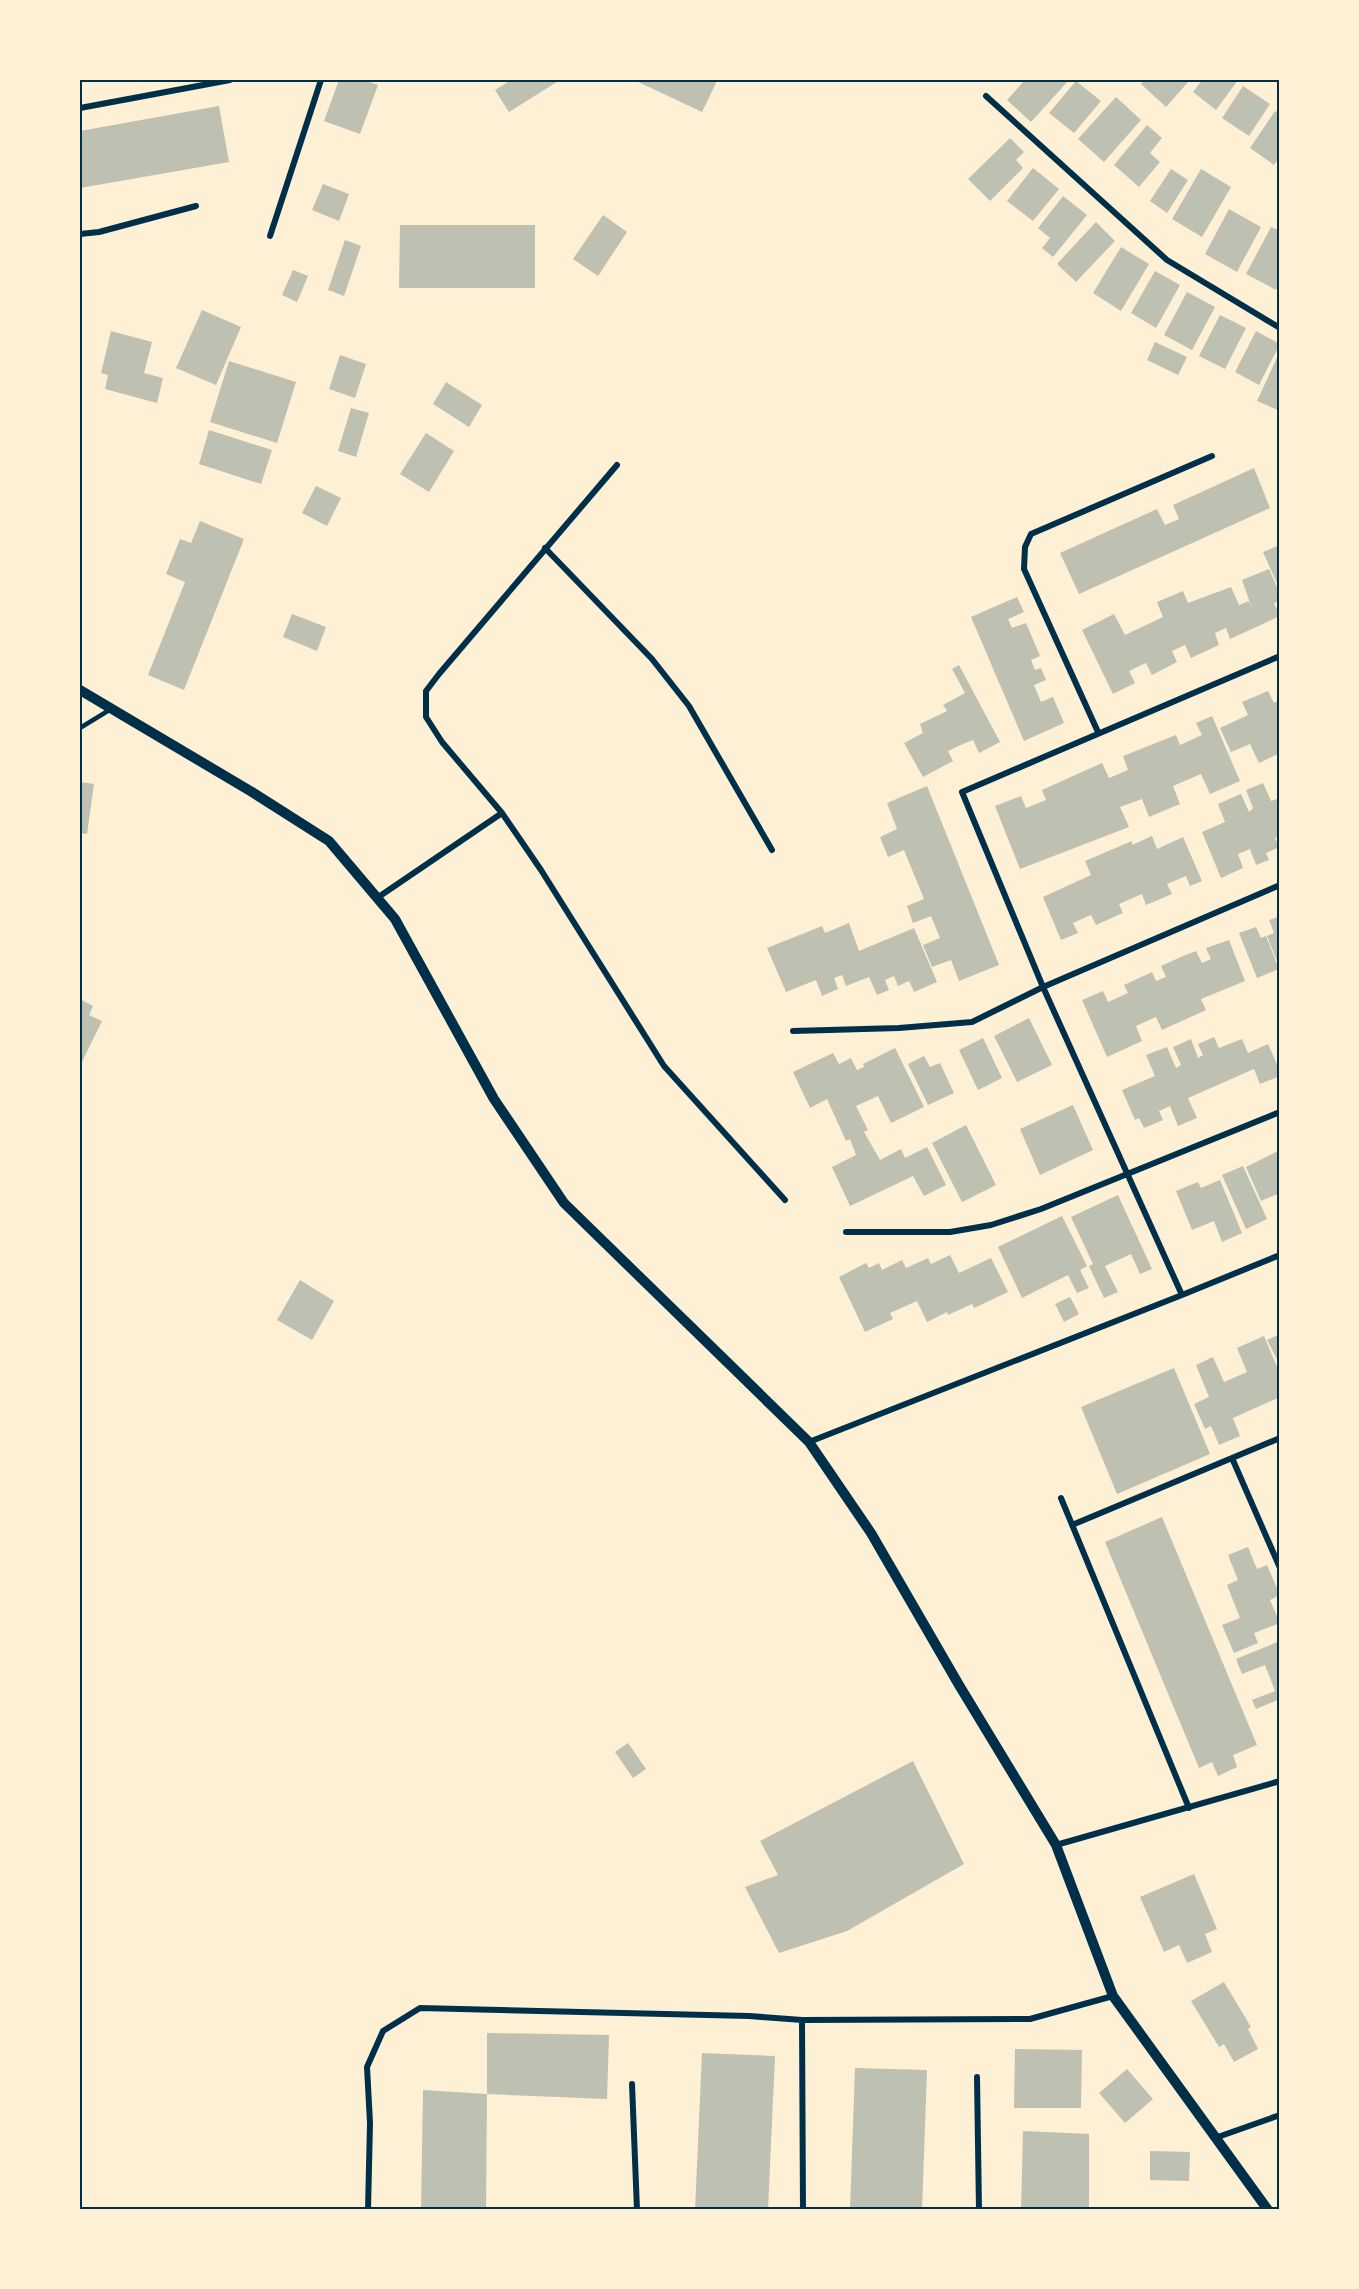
<svg xmlns="http://www.w3.org/2000/svg" width="1359" height="2289" font-family="Lora,serif">
<style>
.building{fill:#bec0b2}
.lines{fill:none;stroke-linecap:round;stroke-linejoin:round}
.service{stroke:#003049;stroke-width:4.5}
.minor{stroke:#003049;stroke-width:6}
.tertiary{stroke:#003049;stroke-width:10}
.neatline{fill:none;stroke:#003049;stroke-width:2}
</style>
<rect width="100%" height="100%" fill="#fdf0d5"/>
<path class="building" d="M 339,80 L 364,80 L 378,85 L 360,134 L 324,121 Z
M 511,80 L 560,80 L 509,112 L 495,90 Z
M 634,80 L 714,80 L 717,81 L 702,112 Z
M 1025,80 L 1069,80 L 1031,122 L 1007,100 Z
M 1145,80 L 1190,80 L 1166,107 L 1141,84 Z
M 1202,80 L 1238,80 L 1216,110 L 1193,92 Z
M 1076,81 L 1101,101 L 1074,133 L 1049,113 Z
M 1243,86 L 1270,104 L 1249,136 L 1222,118 Z
M 1116,97 L 1141,120 L 1104,162 L 1078,139 Z
M 219,106 L 229,162 L 80,188 L 80,131 Z
M 1275,111 L 1280,114 L 1280,157 L 1274,165 L 1250,148 Z
M 1147,125 L 1162,138 L 1150,153 L 1160,162 L 1139,187 L 1114,165 Z
M 1010,138 L 1024,152 L 1016,160 L 1023,168 L 990,201 L 968,179 Z
M 1033,168 L 1059,189 L 1033,221 L 1007,201 Z
M 1171,169 L 1188,180 L 1167,213 L 1150,201 Z
M 1201,169 L 1231,187 L 1202,237 L 1172,219 Z
M 323,184 L 349,194 L 339,221 L 312,210 Z
M 1063,196 L 1087,215 L 1053,257 L 1042,248 L 1050,238 L 1038,228 Z
M 1229,209 L 1261,227 L 1237,272 L 1205,254 Z
M 603,215 L 627,232 L 598,276 L 573,259 Z
M 1096,222 L 1115,241 L 1076,282 L 1057,264 Z
M 400,225 L 535,225 L 535,288 L 399,288 Z
M 1271,227 L 1280,231 L 1280,283 L 1276,290 L 1246,274 Z
M 345,240 L 361,246 L 344,296 L 328,290 Z
M 1121,247 L 1149,264 L 1121,311 L 1093,293 Z
M 293,270 L 308,276 L 297,302 L 282,295 Z
M 1155,271 L 1180,285 L 1156,328 L 1131,313 Z
M 1187,292 L 1215,307 L 1192,350 L 1164,335 Z
M 202,310 L 241,327 L 216,385 L 176,368 Z
M 1220,315 L 1246,328 L 1225,369 L 1199,356 Z
M 111,331 L 152,342 L 144,373 L 163,378 L 157,403 L 105,389 L 108,375 L 101,373 Z
M 1256,331 L 1280,344 L 1259,385 L 1235,372 Z
M 1155,342 L 1187,357 L 1178,375 L 1147,360 Z
M 1280,351 L 1280,411 L 1257,401 Z
M 340,355 L 366,364 L 355,398 L 329,389 Z
M 229,361 L 296,382 L 277,443 L 210,422 Z
M 446,382 L 482,405 L 469,427 L 433,404 Z
M 351,408 L 369,413 L 356,457 L 338,451 Z
M 209,430 L 272,450 L 261,484 L 199,464 Z
M 426,433 L 454,451 L 429,492 L 400,474 Z
M 1254,468 L 1270,508 L 1079,594 L 1060,553 L 1157,509 L 1165,525 L 1179,519 L 1173,505 Z
M 316,486 L 341,498 L 327,526 L 302,513 Z
M 200,521 L 244,539 L 184,690 L 148,675 L 185,582 L 166,574 L 180,539 L 191,543 Z
M 1280,545 L 1280,590 L 1263,552 Z
M 1269,569 L 1280,594 L 1280,601 L 1274,603 L 1280,616 L 1230,639 L 1226,628 L 1215,633 L 1219,645 L 1191,658 L 1185,645 L 1172,651 L 1177,662 L 1152,675 L 1146,663 L 1129,671 L 1135,683 L 1113,694 L 1082,630 L 1114,614 L 1125,635 L 1163,617 L 1157,602 L 1183,591 L 1188,603 L 1231,587 L 1239,605 L 1249,601 L 1254,614 L 1242,580 Z
M 1017,597 L 1024,612 L 1008,619 L 1012,628 L 1026,623 L 1040,656 L 1031,660 L 1035,670 L 1041,668 L 1046,680 L 1034,685 L 1041,702 L 1053,697 L 1064,723 L 1024,741 L 971,617 Z
M 292,614 L 326,627 L 317,651 L 283,637 Z
M 959,665 L 1000,742 L 979,753 L 973,740 L 963,744 L 948,751 L 953,761 L 923,777 L 904,743 L 923,733 L 920,724 L 947,711 L 943,705 L 965,693 L 952,669 Z
M 1268,691 L 1274,703 L 1280,700 L 1280,753 L 1259,763 L 1250,744 L 1231,752 L 1220,728 L 1248,715 L 1242,702 Z
M 1212,716 L 1240,781 L 1210,794 L 1201,774 L 1173,786 L 1180,804 L 1149,817 L 1142,799 L 1120,807 L 1129,827 L 1020,869 L 995,806 L 1021,796 L 1026,808 L 1046,800 L 1042,790 L 1102,763 L 1109,778 L 1128,770 L 1123,756 L 1176,735 L 1180,745 L 1202,735 L 1196,723 Z
M 80,782 L 94,784 L 87,834 L 80,833 Z
M 1263,783 L 1271,801 L 1280,798 L 1280,837 L 1275,838 L 1279,847 L 1266,853 L 1269,860 L 1256,865 L 1250,849 L 1238,854 L 1243,868 L 1221,878 L 1202,832 L 1225,822 L 1218,804 L 1241,794 L 1249,812 L 1253,808 L 1246,790 Z
M 927,786 L 999,965 L 959,981 L 951,960 L 932,967 L 923,945 L 940,938 L 931,916 L 913,923 L 907,906 L 924,899 L 904,850 L 888,857 L 880,837 L 897,829 L 887,803 Z
M 1152,836 L 1157,849 L 1183,837 L 1202,881 L 1190,886 L 1186,876 L 1167,884 L 1172,894 L 1146,905 L 1142,894 L 1119,904 L 1123,913 L 1096,925 L 1091,915 L 1073,923 L 1078,933 L 1061,940 L 1043,897 L 1091,875 L 1085,861 L 1132,841 L 1132,845 Z
M 1280,916 L 1280,966 L 1279,966 L 1267,936 L 1274,933 L 1269,920 Z
M 849,923 L 859,951 L 914,928 L 937,982 L 914,992 L 909,981 L 898,986 L 894,976 L 885,980 L 889,990 L 877,995 L 869,977 L 846,986 L 842,975 L 834,978 L 838,989 L 822,996 L 816,980 L 786,992 L 767,948 L 822,926 L 825,933 Z
M 1256,927 L 1261,938 L 1266,936 L 1279,969 L 1257,978 L 1239,933 Z
M 1229,940 L 1245,981 L 1201,999 L 1206,1010 L 1162,1030 L 1156,1017 L 1136,1026 L 1142,1041 L 1107,1057 L 1082,1000 L 1103,991 L 1108,1002 L 1128,993 L 1124,985 L 1152,972 L 1156,981 L 1166,977 L 1161,966 L 1183,956 L 1196,951 L 1202,963 L 1211,959 L 1206,948 Z
M 80,999 L 93,1006 L 89,1015 L 102,1021 L 80,1066 Z
M 1029,1018 L 1052,1065 L 1017,1082 L 994,1036 Z
M 1214,1037 L 1219,1048 L 1242,1039 L 1248,1053 L 1268,1044 L 1280,1071 L 1280,1076 L 1260,1084 L 1254,1069 L 1188,1098 L 1197,1118 L 1178,1126 L 1170,1106 L 1159,1111 L 1163,1120 L 1144,1128 L 1139,1118 L 1135,1120 L 1122,1090 L 1155,1076 L 1146,1055 L 1167,1047 L 1176,1068 L 1181,1065 L 1173,1047 L 1191,1039 L 1198,1058 L 1203,1055 L 1198,1044 Z
M 983,1038 L 1002,1078 L 978,1090 L 959,1050 Z
M 895,1048 L 924,1107 L 891,1123 L 878,1096 L 856,1106 L 868,1130 L 864,1132 L 880,1160 L 901,1149 L 905,1158 L 927,1147 L 946,1185 L 924,1196 L 913,1176 L 850,1206 L 832,1167 L 856,1155 L 850,1139 L 846,1141 L 827,1099 L 810,1108 L 793,1072 L 833,1053 L 839,1064 L 851,1058 L 857,1070 L 864,1067 L 863,1064 Z
M 924,1056 L 930,1067 L 940,1063 L 954,1093 L 928,1105 L 908,1064 Z
M 1073,1105 L 1093,1150 L 1040,1175 L 1020,1129 Z
M 966,1125 L 996,1185 L 962,1202 L 932,1143 Z
M 1280,1150 L 1280,1193 L 1261,1201 L 1246,1167 Z
M 1243,1166 L 1267,1219 L 1246,1229 L 1222,1175 Z
M 1220,1180 L 1242,1233 L 1222,1242 L 1214,1221 L 1192,1230 L 1176,1191 L 1198,1182 L 1201,1188 Z
M 1118,1195 L 1152,1269 L 1140,1274 L 1131,1254 L 1105,1266 L 1118,1292 L 1104,1298 L 1089,1266 L 1093,1264 L 1071,1217 Z
M 1062,1216 L 1087,1266 L 1080,1270 L 1089,1288 L 1077,1293 L 1068,1275 L 1022,1298 L 998,1247 Z
M 950,1255 L 959,1273 L 991,1258 L 1008,1292 L 974,1308 L 972,1304 L 948,1315 L 947,1312 L 927,1322 L 917,1301 L 890,1313 L 893,1319 L 865,1332 L 839,1277 L 866,1263 L 869,1268 L 879,1263 L 882,1270 L 902,1260 L 906,1268 L 928,1258 L 931,1264 Z
M 300,1280 L 334,1301 L 312,1340 L 277,1320 Z
M 1070,1297 L 1079,1314 L 1064,1322 L 1055,1304 Z
M 1280,1334 L 1280,1365 L 1267,1340 Z
M 1264,1336 L 1280,1374 L 1280,1397 L 1233,1418 L 1240,1436 L 1219,1445 L 1211,1426 L 1205,1429 L 1194,1404 L 1209,1397 L 1196,1365 L 1213,1357 L 1224,1382 L 1247,1372 L 1237,1348 Z
M 1174,1368 L 1210,1454 L 1117,1494 L 1081,1407 Z
M 1162,1517 L 1257,1745 L 1233,1755 L 1237,1767 L 1218,1776 L 1212,1762 L 1199,1768 L 1105,1542 Z
M 1248,1547 L 1257,1569 L 1267,1565 L 1280,1595 L 1270,1600 L 1280,1623 L 1254,1633 L 1258,1643 L 1234,1653 L 1222,1625 L 1240,1618 L 1227,1585 L 1238,1580 L 1228,1555 Z
M 1280,1641 L 1280,1699 L 1256,1709 L 1252,1700 L 1275,1691 L 1265,1665 L 1242,1674 L 1236,1659 Z
M 628,1743 L 646,1769 L 633,1778 L 615,1752 Z
M 913,1761 L 964,1864 L 847,1931 L 779,1953 L 745,1887 L 778,1875 L 760,1841 Z
M 1194,1874 L 1217,1929 L 1205,1934 L 1212,1952 L 1187,1963 L 1179,1945 L 1164,1952 L 1140,1897 Z
M 1224,1982 L 1251,2027 L 1248,2029 L 1258,2049 L 1234,2062 L 1224,2044 L 1219,2047 L 1191,2001 Z
M 487,2033 L 609,2035 L 607,2099 L 487,2094 Z
M 1015,2049 L 1082,2050 L 1081,2108 L 1014,2108 Z
M 702,2053 L 775,2056 L 768,2210 L 695,2210 Z
M 855,2068 L 927,2070 L 922,2210 L 850,2210 Z
M 1127,2069 L 1153,2099 L 1125,2123 L 1099,2093 Z
M 423,2090 L 487,2094 L 486,2210 L 421,2210 Z
M 1023,2131 L 1089,2134 L 1089,2210 L 1021,2210 Z
M 1150,2151 L 1190,2152 L 1189,2181 L 1150,2180 Z"/>
<g class="lines">
<path class="service" d="M 80,728 L 111,709"/>
<path class="minor" d="M 986,96 L 1167,260 L 1280,328
M 80,108 L 230,80
M 80,234 L 99,232 L 196,206
M 270,236 L 321,80
M 617,465 L 439,674 L 426,691 L 426,717 L 442,742 L 502,813 L 541,870 L 664,1066 L 785,1200
M 545,548 L 652,659 L 689,706 L 772,850
M 1098,732 L 1024,569 L 1025,547 L 1031,534 L 1212,456
M 377,898 L 502,813
M 793,1031 L 899,1028 L 972,1022 L 1043,987 L 1280,885
M 846,1232 L 950,1232 L 991,1225 L 1041,1209 L 1280,1112
M 1182,1295 L 1043,987 L 962,792 L 1280,656
M 809,1442 L 1182,1295 L 1280,1255
M 1232,1458 L 1280,1568
M 1061,1498 L 1189,1808
M 1072,1525 L 1280,1438
M 1056,1845 L 1280,1781
M 802,2020 L 803,2210
M 977,2077 L 979,2210
M 632,2084 L 637,2210
M 1215,2138 L 1280,2115
M 368,2210 L 370,2123 L 367,2067 L 383,2031 L 420,2008 L 749,2016 L 802,2020 L 1030,2019 L 1113,1996"/>
<path class="tertiary" d="M 80,690 L 252,792 L 329,841 L 395,919 L 494,1099 L 564,1203 L 809,1442 L 871,1533 L 959,1685 L 1056,1845 L 1113,1996 L 1268,2210"/>
</g>
<rect width="1359" height="2289" fill="none" stroke="#fdf0d5" stroke-width="162"/>
<rect x="81" y="81" width="1197" height="2127" class="neatline"/>
</svg>
